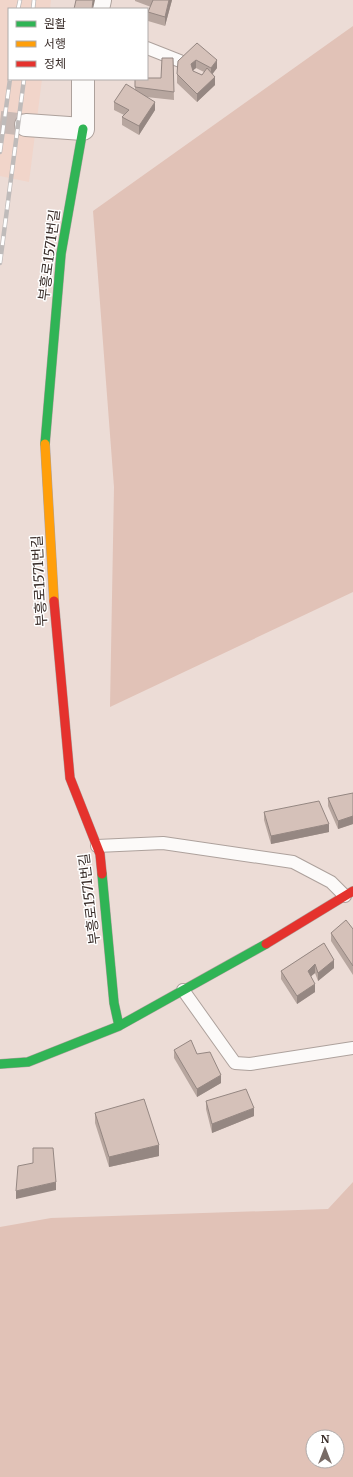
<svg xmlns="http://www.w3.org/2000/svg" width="353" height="1477" font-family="Merriweather,'Noto Sans KR',serif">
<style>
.built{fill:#f1d5ca}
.green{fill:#e1c2b7;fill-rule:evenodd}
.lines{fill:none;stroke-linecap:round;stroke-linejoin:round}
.street-tunnel{stroke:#c8b9b4;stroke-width:22;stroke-dasharray:22 11;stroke-linecap:butt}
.lane-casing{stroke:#ada19c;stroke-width:14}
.street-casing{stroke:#ada19c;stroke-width:24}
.fast-casing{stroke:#ada19c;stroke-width:10}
.slow-casing{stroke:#ada19c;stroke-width:10}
.jam-casing{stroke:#ada19c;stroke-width:10}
.lane{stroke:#fcfaf9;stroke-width:12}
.street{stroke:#fcfaf9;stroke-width:22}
.fast{stroke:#30b455;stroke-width:9}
.slow{stroke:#ff9f0a;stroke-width:9}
.jam{stroke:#e5322d;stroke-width:9}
.rail-casing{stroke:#bfbbba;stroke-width:4.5}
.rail{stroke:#fff;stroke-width:3;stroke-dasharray:9;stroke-linecap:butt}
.wall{fill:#b7a69f;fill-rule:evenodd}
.shaded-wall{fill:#958782}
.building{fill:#d5c1b9;stroke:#958782}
.labels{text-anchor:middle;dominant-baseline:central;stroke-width:3;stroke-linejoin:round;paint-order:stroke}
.street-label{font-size:14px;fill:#3a2e2a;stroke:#fff}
</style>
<rect width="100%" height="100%" fill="#ecdcd6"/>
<path class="built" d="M 0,0 L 51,0 L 50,9 L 9,9 L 9,79 L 42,79 L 29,182 L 0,176 Z"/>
<path class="green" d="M 353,26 L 353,592 L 110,707 L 114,487 L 93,211 Z
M 353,1182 L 353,1477 L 0,1477 L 0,1227 L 51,1218 L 328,1209 ZM 313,1437 L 337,1437 L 337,1461 L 313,1461 Z"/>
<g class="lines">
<path class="street-tunnel" d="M 0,122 L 26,125"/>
<defs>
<path id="lane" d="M 147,48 L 180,61
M 97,846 L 163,843 L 293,862 L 331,882 L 345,896
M 183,990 L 235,1063 L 250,1064 L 353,1048"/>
<path id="street" d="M 98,9 L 100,0
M 26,125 L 83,129 L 83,79"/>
<path id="fast" d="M 45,444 L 61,254 L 83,129
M 102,874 L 114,1003 L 119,1026
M 0,1064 L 28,1062 L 119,1026 L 266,944"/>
<path id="slow" d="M 45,444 L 54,601"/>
<path id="jam" d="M 54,601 L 70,778 L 100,854 L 102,874
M 266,944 L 353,891"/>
</defs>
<use href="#lane" class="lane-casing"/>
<use href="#street" class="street-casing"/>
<use href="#fast" class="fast-casing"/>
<use href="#slow" class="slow-casing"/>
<use href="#jam" class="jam-casing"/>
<use href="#lane" class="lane"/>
<use href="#street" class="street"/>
<use href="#fast" class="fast"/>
<use href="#slow" class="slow"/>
<use href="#jam" class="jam"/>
<defs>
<path id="rail" d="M 18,9 L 20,0
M 33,9 L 34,0
M 0,152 L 10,79
M 0,263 L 24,79"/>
</defs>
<use href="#rail" class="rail-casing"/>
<use href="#rail" class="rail"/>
</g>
<path class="wall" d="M 135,0 L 172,0 L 165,26 L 148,21 L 148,12 L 151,7 L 135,1 Z
M 197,43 L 217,68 L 212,74 L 215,85 L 197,102 L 177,83 L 177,74 ZM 196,68 L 204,72 L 202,75 L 193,71 L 193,70 Z
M 173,58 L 174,100 L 146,97 L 155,110 L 139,135 L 122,125 L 122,117 L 124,115 L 114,110 L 114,102 L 135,90 L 135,79 L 161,78 Z
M 353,793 L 353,824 L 338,829 L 328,806 L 328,798 Z
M 264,812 L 329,832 L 271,844 L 264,820 Z
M 353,929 L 353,975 L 331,941 L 331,933 Z
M 324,943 L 334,968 L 318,981 L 315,973 L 311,976 L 315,992 L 297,1004 L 281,979 L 281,971 Z
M 174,1050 L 197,1054 L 221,1083 L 197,1097 L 174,1058 Z
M 206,1101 L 254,1116 L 212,1133 L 206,1109 Z
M 95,1113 L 159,1156 L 109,1167 L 95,1123 Z"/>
<path class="shaded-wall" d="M 93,0 L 95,0 L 93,9 L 92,9 Z
M 169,0 L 172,0 L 165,26 L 165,17 Z
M 196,60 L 196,68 L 191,72 L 191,64 Z
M 217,60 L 217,68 L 211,76 L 211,68 Z
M 215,77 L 215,85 L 197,102 L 197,94 Z
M 155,102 L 155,110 L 139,135 L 139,126 Z
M 353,816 L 353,824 L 338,829 L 338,821 Z
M 329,824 L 329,832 L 271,844 L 271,836 Z
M 334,960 L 334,968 L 318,981 L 318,973 Z
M 315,964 L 315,973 L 308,979 L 308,971 Z
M 315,984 L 315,992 L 297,1004 L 297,996 Z
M 221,1075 L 221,1083 L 197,1097 L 197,1089 Z
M 254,1108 L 254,1116 L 212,1133 L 212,1124 Z
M 159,1145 L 159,1156 L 109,1167 L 109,1157 Z
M 56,1182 L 56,1190 L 16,1199 L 16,1191 Z"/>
<path class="building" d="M 76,0 L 93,0 L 92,9 L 74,9 Z
M 153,0 L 169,0 L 165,17 L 148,12 Z
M 197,43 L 217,60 L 211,68 L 196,60 L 191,64 L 193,71 L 202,75 L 207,68 L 215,77 L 197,94 L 177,74 L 178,61 Z
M 162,58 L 173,58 L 174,92 L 135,87 L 135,79 L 147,79 L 147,78 L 161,78 Z
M 126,84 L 155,102 L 139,126 L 122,117 L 129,110 L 114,102 Z
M 353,793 L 353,816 L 338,821 L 328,798 Z
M 319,801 L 329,824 L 271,836 L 264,812 Z
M 346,920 L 353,929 L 353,966 L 331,933 Z
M 324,943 L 334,960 L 318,973 L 315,964 L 308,971 L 315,984 L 297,996 L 281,971 Z
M 191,1040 L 197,1054 L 210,1052 L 221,1075 L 197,1089 L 174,1050 Z
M 246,1089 L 254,1108 L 212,1124 L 206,1101 Z
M 144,1099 L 159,1145 L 109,1157 L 95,1113 Z
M 33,1148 L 53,1148 L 56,1182 L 16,1191 L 18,1166 L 33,1163 Z"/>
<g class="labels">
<g class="street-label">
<text transform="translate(49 255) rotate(-83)">부흥로1571번길</text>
<text transform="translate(39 581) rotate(-93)">부흥로1571번길</text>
<text transform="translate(89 899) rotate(-97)">부흥로1571번길</text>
</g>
</g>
<rect x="8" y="8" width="140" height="72" fill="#ffffff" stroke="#b0abaa"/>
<rect x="16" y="21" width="20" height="6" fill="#30b455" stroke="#b0abaa"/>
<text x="44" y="28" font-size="12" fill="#3a2e2a">원활</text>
<rect x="16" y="41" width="20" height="6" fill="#ff9f0a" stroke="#b0abaa"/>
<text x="44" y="48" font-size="12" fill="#3a2e2a">서행</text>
<rect x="16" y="61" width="20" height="6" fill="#e5322d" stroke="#b0abaa"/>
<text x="44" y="68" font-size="12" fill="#3a2e2a">정체</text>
<g transform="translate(325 1449)"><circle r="19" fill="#ffffff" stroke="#b0abaa"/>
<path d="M0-3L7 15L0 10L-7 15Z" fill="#786b66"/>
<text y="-6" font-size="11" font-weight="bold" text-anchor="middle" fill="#3a2e2a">N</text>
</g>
</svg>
